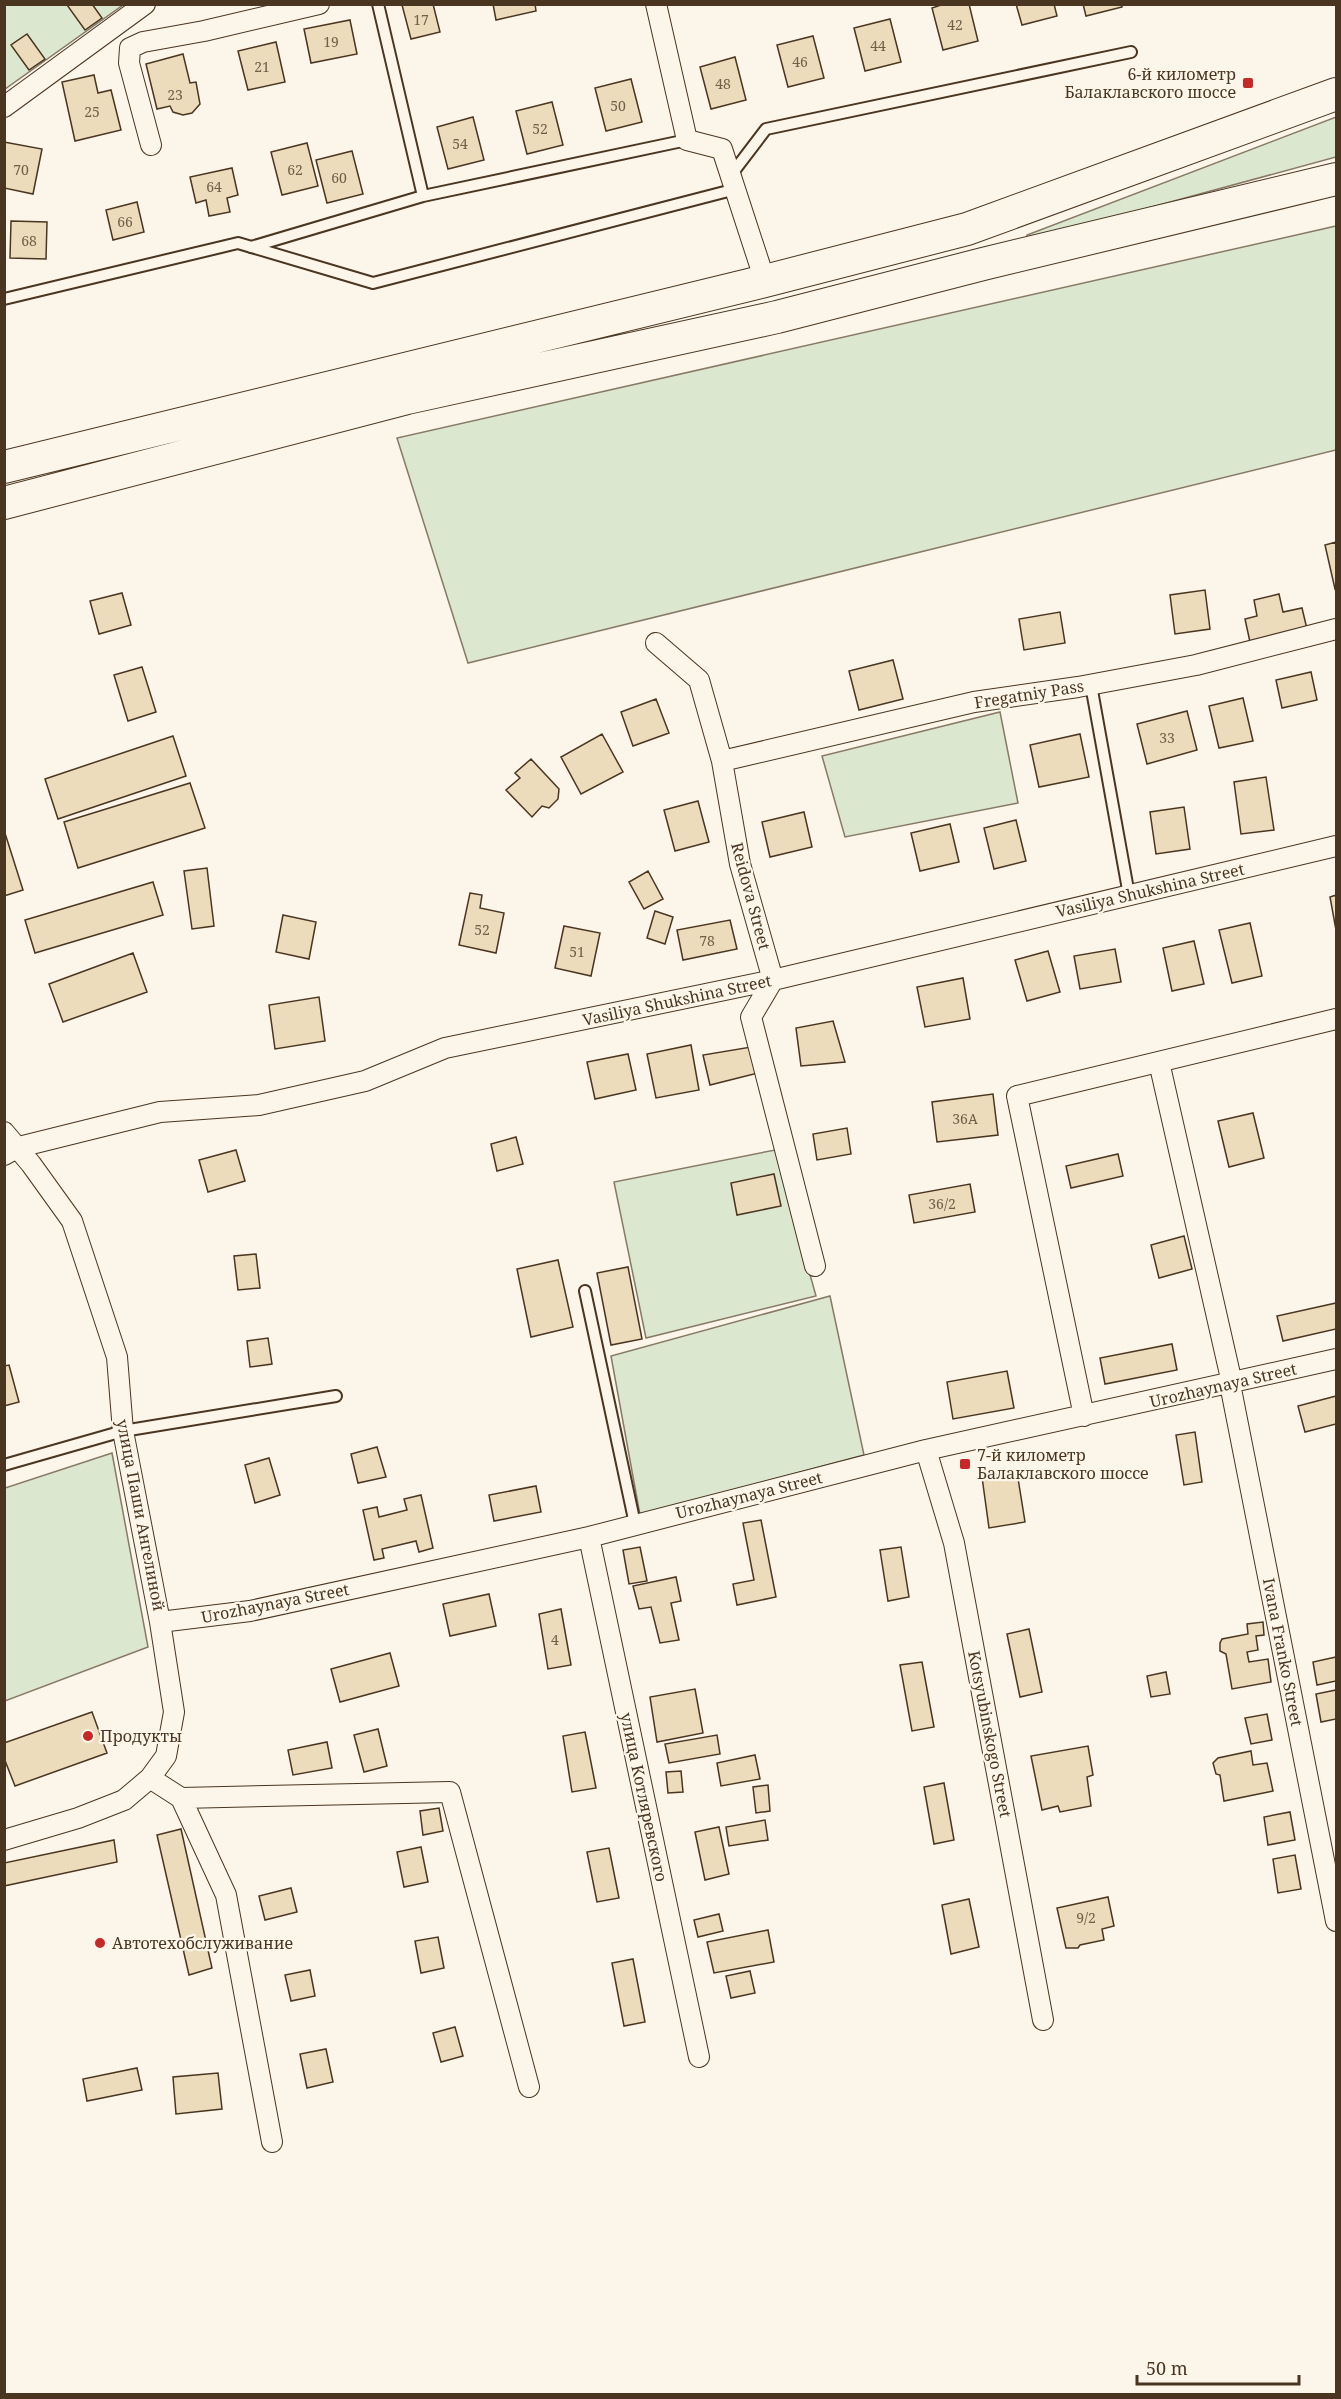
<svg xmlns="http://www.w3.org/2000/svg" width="1341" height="2399" font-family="'Noto Serif',serif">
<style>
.green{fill:#dce7d0;stroke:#887966;stroke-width:1.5}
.building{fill:#ecdcbc;stroke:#4a3520;stroke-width:1.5}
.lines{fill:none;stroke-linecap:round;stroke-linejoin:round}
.lane-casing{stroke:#4a3520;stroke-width:14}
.street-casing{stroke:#4a3520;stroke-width:22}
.primary-casing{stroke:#4a3520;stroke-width:34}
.lane{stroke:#fbf6e9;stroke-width:10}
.street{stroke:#fbf6e9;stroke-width:20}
.primary{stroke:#fbf6e9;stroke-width:32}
.poi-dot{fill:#c62828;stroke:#fbf6e9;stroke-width:2}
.labels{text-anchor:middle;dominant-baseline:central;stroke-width:4.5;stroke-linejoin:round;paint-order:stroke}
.number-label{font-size:14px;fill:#725f47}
.poi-label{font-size:16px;fill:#4a3520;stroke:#fbf6e9;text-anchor:start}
.street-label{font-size:16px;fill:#4a3520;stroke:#fbf6e9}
</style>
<rect width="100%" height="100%" fill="#fbf6e9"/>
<path class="green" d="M 5,5 L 123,5 L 5,89 Z
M 1336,117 L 1336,157 L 1027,241 L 1027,235 Z
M 1336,226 L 1336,450 L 468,663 L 397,438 Z
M 1000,712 L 1018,803 L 845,837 L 822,756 Z
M 775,1150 L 816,1296 L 646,1338 L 614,1182 Z
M 830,1296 L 864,1455 L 640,1515 L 611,1356 Z
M 112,1453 L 148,1647 L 5,1701 L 5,1488 Z"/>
<path class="building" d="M 92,4 L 102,18 L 85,30 L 67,5 Z
M 433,4 L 440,32 L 411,39 L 402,5 Z
M 493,4 L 535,4 L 536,11 L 496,20 Z
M 944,4 L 969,4 L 978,41 L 943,50 L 932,8 Z
M 1016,4 L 1054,4 L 1057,16 L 1022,25 Z
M 1083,4 L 1121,4 L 1122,7 L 1086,16 Z
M 890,19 L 901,62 L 865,71 L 854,28 Z
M 350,20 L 357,54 L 311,63 L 304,29 Z
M 27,34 L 45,59 L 29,70 L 11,45 Z
M 813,36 L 824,78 L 788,87 L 777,45 Z
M 276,42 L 285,82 L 248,90 L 238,51 Z
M 183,54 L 190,83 L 196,82 L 200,104 L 192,113 L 183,115 L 173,112 L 170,106 L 157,109 L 146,64 Z
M 735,57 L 746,100 L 711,109 L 700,67 Z
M 94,75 L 98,93 L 111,90 L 121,130 L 75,141 L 62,82 Z
M 631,79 L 642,122 L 606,131 L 595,88 Z
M 552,102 L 563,145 L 527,154 L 516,111 Z
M 473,117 L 484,160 L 448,169 L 437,127 Z
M 4,142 L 42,149 L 33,194 L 4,188 Z
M 307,143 L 318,186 L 282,195 L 271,152 Z
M 352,151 L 363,194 L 327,203 L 316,160 Z
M 232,168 L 238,195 L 227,198 L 230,212 L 209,216 L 206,200 L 196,203 L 190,177 Z
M 137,202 L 144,232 L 113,240 L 106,210 Z
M 11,221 L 47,222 L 46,259 L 10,258 Z
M 1336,542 L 1336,588 L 1335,589 L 1325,545 Z
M 1205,590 L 1210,629 L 1175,634 L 1170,595 Z
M 122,593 L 131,625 L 99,634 L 90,601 Z
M 1279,594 L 1283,612 L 1302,608 L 1307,629 L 1250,642 L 1245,619 L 1257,616 L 1254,600 Z
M 1060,612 L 1065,643 L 1024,650 L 1019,619 Z
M 893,660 L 903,699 L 859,710 L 849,671 Z
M 142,667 L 156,712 L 128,721 L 114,675 Z
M 1311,672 L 1317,700 L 1282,708 L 1276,680 Z
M 1243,698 L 1253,741 L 1219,748 L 1209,706 Z
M 656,699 L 669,733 L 633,746 L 621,712 Z
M 1187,711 L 1197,750 L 1147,764 L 1137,724 Z
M 602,734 L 623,772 L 581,794 L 561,757 Z
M 1080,734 L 1089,777 L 1039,787 L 1030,745 Z
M 173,736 L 186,776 L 58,819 L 45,779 Z
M 531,759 L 559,789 L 558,799 L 549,808 L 542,806 L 532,817 L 506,790 L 520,778 L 515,773 Z
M 1266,777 L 1274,830 L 1241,834 L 1234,782 Z
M 190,783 L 205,828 L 78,868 L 64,822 Z
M 698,801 L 709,842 L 675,851 L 664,810 Z
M 1184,807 L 1190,849 L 1156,854 L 1150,812 Z
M 804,812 L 812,847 L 770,857 L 762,822 Z
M 1016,820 L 1026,861 L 994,869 L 984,828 Z
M 950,824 L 959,862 L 920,871 L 911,833 Z
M 4,830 L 23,890 L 4,896 Z
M 207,868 L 214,926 L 192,929 L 184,871 Z
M 648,871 L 663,899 L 644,909 L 629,882 Z
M 153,882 L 163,915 L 35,953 L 25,920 Z
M 470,893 L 482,895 L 480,908 L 504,913 L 496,953 L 459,945 Z
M 1336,895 L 1336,930 L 1330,897 Z
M 655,911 L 673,917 L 665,944 L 647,938 Z
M 283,915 L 316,922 L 309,959 L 276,952 Z
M 730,920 L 737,949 L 683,960 L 677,930 Z
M 1250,923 L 1262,976 L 1232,983 L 1219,930 Z
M 564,926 L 600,933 L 591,976 L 555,968 Z
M 1194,941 L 1204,984 L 1172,991 L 1163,948 Z
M 1115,949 L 1121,982 L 1080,989 L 1074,956 Z
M 1048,951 L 1060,992 L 1027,1001 L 1015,960 Z
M 133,953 L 147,992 L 63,1022 L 49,984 Z
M 963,978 L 970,1019 L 925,1027 L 917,987 Z
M 319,997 L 325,1041 L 275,1049 L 269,1005 Z
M 833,1021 L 845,1062 L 801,1066 L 796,1028 Z
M 691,1045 L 699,1090 L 656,1098 L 647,1054 Z
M 751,1047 L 758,1073 L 710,1085 L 703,1055 Z
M 628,1054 L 636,1090 L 595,1099 L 587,1062 Z
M 993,1094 L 998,1135 L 937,1142 L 932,1102 Z
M 1253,1113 L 1264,1158 L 1229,1167 L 1218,1121 Z
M 847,1128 L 851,1154 L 817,1160 L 813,1134 Z
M 516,1137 L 523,1164 L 497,1171 L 491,1144 Z
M 236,1150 L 245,1181 L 208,1192 L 199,1160 Z
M 1118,1154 L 1123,1176 L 1071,1188 L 1066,1166 Z
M 774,1174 L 781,1206 L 737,1215 L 731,1183 Z
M 970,1184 L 975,1212 L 914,1223 L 909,1195 Z
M 1184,1236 L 1192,1269 L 1159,1278 L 1151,1245 Z
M 256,1254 L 260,1288 L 238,1290 L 234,1256 Z
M 558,1260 L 573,1327 L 531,1337 L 517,1269 Z
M 628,1267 L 642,1339 L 611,1345 L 597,1273 Z
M 1336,1303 L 1336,1329 L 1283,1341 L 1277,1316 Z
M 268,1338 L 272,1364 L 250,1367 L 247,1341 Z
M 1172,1344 L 1177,1370 L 1105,1384 L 1100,1358 Z
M 9,1365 L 19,1402 L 4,1406 L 4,1366 Z
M 1007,1371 L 1014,1408 L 953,1419 L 947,1382 Z
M 1336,1396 L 1336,1424 L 1305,1432 L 1298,1406 Z
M 1195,1432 L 1202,1482 L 1184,1485 L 1176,1435 Z
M 377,1447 L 386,1477 L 358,1483 L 351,1454 Z
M 269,1458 L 280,1495 L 255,1503 L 245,1465 Z
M 1017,1472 L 1025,1522 L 989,1528 L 982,1477 Z
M 536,1486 L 541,1512 L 494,1521 L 489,1495 Z
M 421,1495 L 433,1548 L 419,1552 L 416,1541 L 382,1549 L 384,1558 L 374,1560 L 363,1510 L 377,1507 L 379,1517 L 407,1510 L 404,1499 Z
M 761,1520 L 776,1597 L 737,1605 L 733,1584 L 754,1580 L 743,1523 Z
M 640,1547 L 647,1581 L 629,1584 L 623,1550 Z
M 901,1547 L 909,1597 L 888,1601 L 880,1550 Z
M 676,1577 L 681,1601 L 671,1603 L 679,1640 L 660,1643 L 651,1607 L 639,1609 L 633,1586 Z
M 489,1594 L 496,1626 L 450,1636 L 443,1604 Z
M 561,1609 L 571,1665 L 548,1669 L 539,1614 Z
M 1263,1622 L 1264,1635 L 1256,1636 L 1258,1650 L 1247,1652 L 1249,1662 L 1268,1659 L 1271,1682 L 1232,1689 L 1226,1654 L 1220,1651 L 1220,1643 L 1222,1639 L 1248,1634 L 1247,1624 Z
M 1029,1629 L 1042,1692 L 1020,1697 L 1007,1634 Z
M 390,1653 L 399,1686 L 340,1702 L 331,1669 Z
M 1336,1657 L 1336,1681 L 1317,1685 L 1313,1662 Z
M 922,1662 L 934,1727 L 912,1731 L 900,1665 Z
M 1166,1672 L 1170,1694 L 1151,1697 L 1147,1676 Z
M 695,1689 L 703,1733 L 657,1742 L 650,1697 Z
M 1336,1690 L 1336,1719 L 1321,1722 L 1316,1694 Z
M 92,1712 L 107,1753 L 15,1786 L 4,1758 L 4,1743 Z
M 1267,1714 L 1272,1740 L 1251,1744 L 1245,1718 Z
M 378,1729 L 387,1766 L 364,1772 L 354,1735 Z
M 585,1732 L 596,1788 L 572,1792 L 563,1736 Z
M 717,1735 L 720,1754 L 669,1763 L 665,1744 Z
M 327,1742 L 332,1768 L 293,1775 L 288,1750 Z
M 1088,1746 L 1093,1775 L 1087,1777 L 1091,1806 L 1060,1812 L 1058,1806 L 1042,1810 L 1031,1756 Z
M 1251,1751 L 1253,1765 L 1267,1763 L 1273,1791 L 1224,1801 L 1220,1775 L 1216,1774 L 1213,1763 L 1218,1758 Z
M 755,1755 L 760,1779 L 721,1786 L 717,1763 Z
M 681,1771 L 683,1792 L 668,1793 L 666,1772 Z
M 944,1783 L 954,1840 L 934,1844 L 924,1787 Z
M 768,1785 L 770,1811 L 756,1813 L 753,1787 Z
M 439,1808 L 443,1831 L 423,1835 L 420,1811 Z
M 1290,1812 L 1295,1840 L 1268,1845 L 1264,1817 Z
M 765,1820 L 768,1840 L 729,1846 L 726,1827 Z
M 719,1827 L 729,1874 L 705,1880 L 695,1832 Z
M 181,1829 L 212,1968 L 189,1975 L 157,1835 Z
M 114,1840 L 117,1862 L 4,1886 L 4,1863 Z
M 421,1847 L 428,1882 L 404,1887 L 397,1852 Z
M 609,1848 L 619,1898 L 597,1902 L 587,1852 Z
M 1295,1855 L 1301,1889 L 1278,1893 L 1273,1859 Z
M 291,1888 L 297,1912 L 265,1920 L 259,1896 Z
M 1108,1897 L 1114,1926 L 1102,1929 L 1104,1940 L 1080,1945 L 1078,1948 L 1066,1948 L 1057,1908 Z
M 969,1899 L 979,1947 L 951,1954 L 942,1905 Z
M 719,1914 L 723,1931 L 698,1937 L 694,1920 Z
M 768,1930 L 774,1962 L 714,1973 L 707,1942 Z
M 438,1937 L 444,1968 L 421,1973 L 415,1941 Z
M 633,1959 L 645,2022 L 624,2026 L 612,1963 Z
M 310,1970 L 315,1996 L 291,2001 L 285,1975 Z
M 750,1971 L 755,1993 L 731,1998 L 726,1976 Z
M 455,2027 L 463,2056 L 441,2062 L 433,2033 Z
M 326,2049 L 333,2082 L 307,2088 L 300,2054 Z
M 137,2068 L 142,2090 L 87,2101 L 83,2079 Z
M 218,2073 L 222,2109 L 176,2114 L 173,2077 Z"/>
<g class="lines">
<defs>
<path id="lane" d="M 378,4 L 423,196 L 687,140
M 731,175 L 766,129 L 1131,52
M 251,247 L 423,196
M 4,299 L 238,243 L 373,283 L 736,189
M 1091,685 L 1129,895
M 585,1291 L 635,1524
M 4,1465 L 123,1431 L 336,1396"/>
<path id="street" d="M 656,4 L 687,140 L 722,149 L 765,281
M 4,107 L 145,4
M 151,145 L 129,63 L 130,48 L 143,42 L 204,31 L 319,4
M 656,643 L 699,680 L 722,761 L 740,864 L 773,980 L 751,1017 L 815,1266
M 722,761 L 974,702 L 1078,687 L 1196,665 L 1336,629
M 1159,1062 L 1232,1383
M 4,1132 L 31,1164 L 72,1221 L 117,1357 L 123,1431 L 160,1622 L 174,1712 L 166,1756 L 150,1778 L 124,1800 L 78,1818 L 4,1840
M 4,1155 L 19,1147 L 160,1112 L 259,1105 L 365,1081 L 445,1048 L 773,980 L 1336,846
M 1230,1384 L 1336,1921
M 1084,1416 L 1017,1096 L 1336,1019
M 926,1450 L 954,1543 L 1043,2020
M 589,1537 L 699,2057
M 160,1622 L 250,1611 L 589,1537 L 926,1450 L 1336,1359
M 150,1778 L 181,1798 L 450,1792 L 529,2087
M 181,1798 L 226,1895 L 272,2142"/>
<path id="primary" d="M 4,467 L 765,281 L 967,229 L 1336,94
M 4,503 L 407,398 L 777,317 L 983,264 L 1336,179"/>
</defs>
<use href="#lane" class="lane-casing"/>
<use href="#street" class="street-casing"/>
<use href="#primary" class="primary-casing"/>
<use href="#lane" class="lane"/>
<use href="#street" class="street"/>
<use href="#primary" class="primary"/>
</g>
<g class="poi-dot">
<rect x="1242" y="77" width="12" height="12" rx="3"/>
<rect x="959" y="1458" width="12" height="12" rx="3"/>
<circle cx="88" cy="1736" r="6"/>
<circle cx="100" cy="1943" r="6"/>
</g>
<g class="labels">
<g class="number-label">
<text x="421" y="19">17</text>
<text x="955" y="24">42</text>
<text x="331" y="41">19</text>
<text x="878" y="45">44</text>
<text x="800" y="61">46</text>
<text x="262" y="66">21</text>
<text x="723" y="83">48</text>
<text x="175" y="94">23</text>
<text x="618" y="105">50</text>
<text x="92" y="111">25</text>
<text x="540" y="128">52</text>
<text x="460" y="143">54</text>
<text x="21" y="169">70</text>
<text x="295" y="169">62</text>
<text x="339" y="177">60</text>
<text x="214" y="186">64</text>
<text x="125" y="221">66</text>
<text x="29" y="240">68</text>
<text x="1167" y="737">33</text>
<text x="482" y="929">52</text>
<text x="707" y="940">78</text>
<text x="577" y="951">51</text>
<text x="965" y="1118">36А</text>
<text x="942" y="1203">36/2</text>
<text x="555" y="1639">4</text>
<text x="1086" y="1917">9/2</text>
</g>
<g class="poi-label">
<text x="1236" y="74" text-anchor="end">6-й километр<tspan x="1236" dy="18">Балаклавского шоccе</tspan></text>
<text x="977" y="1455">7-й километр<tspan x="977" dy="18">Балаклавского шоссе</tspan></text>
<text x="100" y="1736">Продукты</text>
<text x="112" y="1943">Автотехобслуживание</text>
</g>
<g class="street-label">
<text transform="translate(1029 694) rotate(-9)">Fregatniy Pass</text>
<text transform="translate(1150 890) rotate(-13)">Vasiliya Shukshina Street</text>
<text transform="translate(751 896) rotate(75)">Reidova Street</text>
<text transform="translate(677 1000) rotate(-12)">Vasiliya Shukshina Street</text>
<text transform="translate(1223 1385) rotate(-13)">Urozhaynaya Street</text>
<text transform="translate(749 1495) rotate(-14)">Urozhaynaya Street</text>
<text transform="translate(141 1515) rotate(79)">улица Паши Ангелиной</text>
<text transform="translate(275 1603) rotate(-11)">Urozhaynaya Street</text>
<text transform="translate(1283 1652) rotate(79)">Ivana Franko Street</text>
<text transform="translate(990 1734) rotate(79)">Kotsyubinskogo Street</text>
<text transform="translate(644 1797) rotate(78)">улица Котляревского</text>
</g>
</g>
<rect width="1341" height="2399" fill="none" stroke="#4a3520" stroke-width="12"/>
<path d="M1137 2375v9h162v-9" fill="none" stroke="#4a3520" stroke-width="3"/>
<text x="1146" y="2375" font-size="18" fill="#4a3520" stroke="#fbf6e9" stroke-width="4.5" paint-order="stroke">50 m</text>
</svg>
